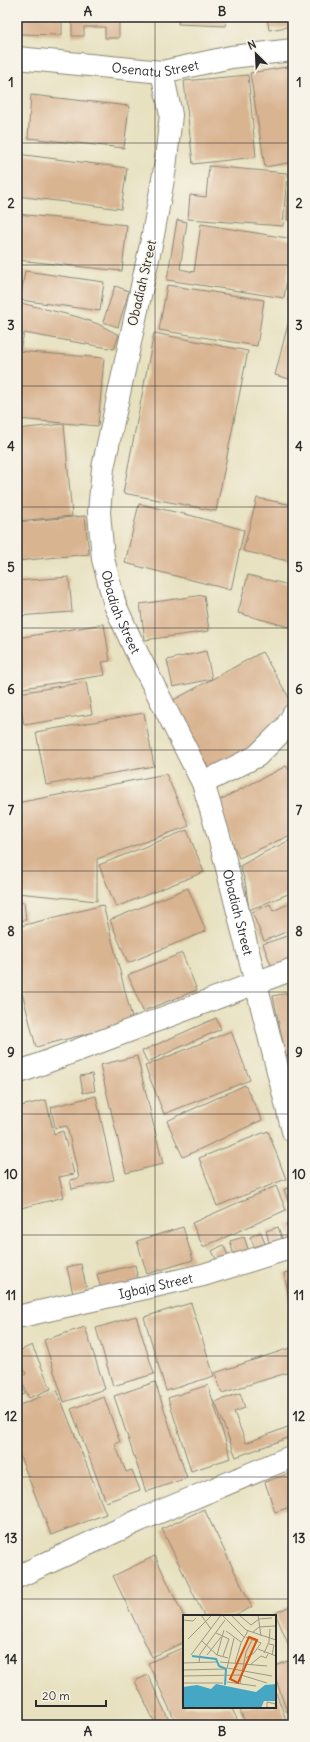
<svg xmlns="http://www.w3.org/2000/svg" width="310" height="1742" font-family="Delius,sans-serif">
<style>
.building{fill:#d9b491}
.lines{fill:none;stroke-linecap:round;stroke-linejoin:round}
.minor-casing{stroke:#898676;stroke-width:24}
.minor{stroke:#fff;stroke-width:22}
.grid{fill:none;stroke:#2b2b2b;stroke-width:1;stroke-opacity:0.55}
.labels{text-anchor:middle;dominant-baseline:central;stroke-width:3;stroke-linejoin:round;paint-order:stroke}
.street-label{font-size:13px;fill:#2b2b2b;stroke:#f7f3e8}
.inset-river{fill:none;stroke:#45a7c4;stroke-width:2}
.inset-road{fill:none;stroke:#9c9884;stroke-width:1}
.view{fill:#d5540f;fill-opacity:0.15;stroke:#d5540f;stroke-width:2}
.inset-edge{fill:none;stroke:#2b2b2b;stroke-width:2}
.neatline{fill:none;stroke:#2b2b2b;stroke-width:1.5}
.grid-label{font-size:13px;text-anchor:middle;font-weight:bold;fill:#2b2b2b}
</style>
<rect width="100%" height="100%" fill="#f7f3e8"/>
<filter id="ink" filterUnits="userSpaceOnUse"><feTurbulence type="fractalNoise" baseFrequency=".025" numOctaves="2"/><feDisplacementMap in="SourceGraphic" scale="8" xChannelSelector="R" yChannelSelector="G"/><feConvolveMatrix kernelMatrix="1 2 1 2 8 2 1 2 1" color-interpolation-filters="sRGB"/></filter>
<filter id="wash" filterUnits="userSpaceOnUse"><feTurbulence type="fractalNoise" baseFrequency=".012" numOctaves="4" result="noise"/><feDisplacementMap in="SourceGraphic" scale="16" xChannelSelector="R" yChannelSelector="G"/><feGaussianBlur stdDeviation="0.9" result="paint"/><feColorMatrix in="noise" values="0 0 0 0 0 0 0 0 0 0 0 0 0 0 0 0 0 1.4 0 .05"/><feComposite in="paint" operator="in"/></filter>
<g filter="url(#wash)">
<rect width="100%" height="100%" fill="#e7e1c0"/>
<g id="blocks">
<path class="building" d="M 18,17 L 62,17 L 62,35 L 18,34 Z
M 72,17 L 119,17 L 119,38 L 105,38 L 105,27 L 84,27 L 84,36 L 72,36 Z
M 179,17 L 227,17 L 226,26 L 178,24 Z
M 267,17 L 293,17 L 293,26 L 269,30 Z
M 293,66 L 293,162 L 265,167 L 250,73 Z
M 248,75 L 256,157 L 193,164 L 184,81 Z
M 31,95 L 129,106 L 124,148 L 28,138 Z
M 17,154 L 127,168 L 121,209 L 17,196 Z
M 209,166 L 287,173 L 283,226 L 188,219 L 190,195 L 206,197 Z
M 291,166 L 293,166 L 293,220 L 287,220 Z
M 17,214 L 127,225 L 122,271 L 17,260 Z
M 177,220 L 187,222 L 180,269 L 194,272 L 201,224 L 293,239 L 284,298 L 167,280 Z
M 25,271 L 104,282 L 100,311 L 20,300 Z
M 293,282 L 293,301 L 288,300 Z
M 167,285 L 264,300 L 257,346 L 159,330 Z
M 115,286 L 129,291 L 118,327 L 103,322 Z
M 17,302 L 78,317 L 98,324 L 119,335 L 114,349 L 24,333 L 20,350 L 17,349 Z
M 293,305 L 293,380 L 275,375 Z
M 154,333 L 248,351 L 216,511 L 123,493 Z
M 17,351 L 104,358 L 98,426 L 17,419 Z
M 64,424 L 72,516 L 17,521 L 17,429 Z
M 257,498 L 293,505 L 293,562 L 243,551 Z
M 139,504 L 193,516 L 244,530 L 231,590 L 125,563 Z
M 85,516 L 89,554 L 17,561 L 17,522 Z
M 248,575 L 293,586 L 293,628 L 238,613 Z
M 69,577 L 72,612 L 17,616 L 17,581 Z
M 204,595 L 209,631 L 145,640 L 140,604 Z
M 104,624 L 110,661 L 102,662 L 105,675 L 17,689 L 17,638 Z
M 206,651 L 212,679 L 173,687 L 167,660 Z
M 262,652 L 291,701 L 263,744 L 207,773 L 170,702 Z
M 86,682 L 92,714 L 24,725 L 19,693 Z
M 144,713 L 154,766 L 46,785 L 36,732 Z
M 286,766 L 293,775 L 293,834 L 239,858 L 216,802 Z
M 166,774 L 189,826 L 97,859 L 97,901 L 17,893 L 17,803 Z
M 187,830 L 204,872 L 116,907 L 99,865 Z
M 293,839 L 293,892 L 249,910 L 245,881 L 240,866 L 265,852 Z
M 188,888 L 206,931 L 128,963 L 110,920 Z
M 24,902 L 26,920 L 17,921 L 17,903 Z
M 293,902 L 293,929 L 264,941 L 252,912 L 270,904 L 273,911 Z
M 103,905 L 133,1022 L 36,1047 L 17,973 L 17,927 Z
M 293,934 L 293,966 L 274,973 L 263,944 Z
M 182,953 L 197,990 L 143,1011 L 128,975 Z
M 293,992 L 293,1054 L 286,1056 L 273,996 Z
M 216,1018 L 221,1029 L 147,1062 L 142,1051 Z
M 231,1031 L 250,1080 L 164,1114 L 145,1066 Z
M 20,1038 L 20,1056 L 17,1057 L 17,1039 Z
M 137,1056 L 163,1164 L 126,1173 L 100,1065 Z
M 293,1061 L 293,1093 L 285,1063 Z
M 92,1074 L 95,1091 L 83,1093 L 80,1076 Z
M 245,1085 L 262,1120 L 183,1157 L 167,1121 Z
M 96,1096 L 114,1180 L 72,1189 L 70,1180 L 79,1178 L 67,1126 L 55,1128 L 51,1107 Z
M 46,1100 L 54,1134 L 63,1131 L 74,1174 L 59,1177 L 64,1197 L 17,1209 L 17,1107 Z
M 268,1131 L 286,1179 L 217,1206 L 199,1158 Z
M 276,1186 L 286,1210 L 203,1247 L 192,1223 Z
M 293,1187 L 293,1203 L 289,1204 L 284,1189 Z
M 293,1222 L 293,1239 L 292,1239 L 286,1224 Z
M 183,1227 L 193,1260 L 147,1274 L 137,1241 Z
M 278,1227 L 283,1241 L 270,1246 L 266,1231 Z
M 261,1232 L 266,1247 L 256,1251 L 250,1237 Z
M 244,1237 L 249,1252 L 234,1256 L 230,1241 Z
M 223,1245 L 230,1259 L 219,1265 L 212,1251 Z
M 81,1264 L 87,1290 L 73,1294 L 67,1267 Z
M 135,1265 L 139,1284 L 102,1293 L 97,1274 Z
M 293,1271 L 293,1312 L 292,1312 L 284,1273 Z
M 191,1303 L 214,1376 L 166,1391 L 144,1317 Z
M 136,1316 L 154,1374 L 113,1386 L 96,1328 Z
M 85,1327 L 105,1389 L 64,1402 L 44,1340 Z
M 32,1345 L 51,1389 L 29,1398 L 20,1377 L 26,1374 L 17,1352 Z
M 293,1347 L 293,1371 L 222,1393 L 215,1373 Z
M 17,1373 L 25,1394 L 17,1397 Z
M 155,1382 L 187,1478 L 146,1492 L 114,1396 Z
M 208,1385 L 231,1458 L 191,1471 L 168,1398 Z
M 57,1390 L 106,1514 L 51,1535 L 17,1449 L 17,1406 Z
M 240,1393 L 245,1408 L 234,1412 L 246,1443 L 293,1425 L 293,1436 L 236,1457 L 215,1402 Z
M 104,1397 L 120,1442 L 115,1444 L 126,1472 L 132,1470 L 140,1490 L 106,1502 L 71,1409 Z
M 293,1472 L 293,1506 L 275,1512 L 265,1482 Z
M 204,1509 L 252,1607 L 233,1616 L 204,1616 L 162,1529 Z
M 155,1556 L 184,1617 L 184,1642 L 152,1657 L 113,1576 Z
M 293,1605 L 293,1646 L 290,1648 L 275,1613 Z
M 184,1647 L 184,1707 L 231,1707 L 240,1725 L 177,1725 L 148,1663 Z
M 293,1659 L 293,1710 L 287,1712 L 275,1677 L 275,1666 Z
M 148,1675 L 171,1725 L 156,1725 L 135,1681 Z
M 275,1690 L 288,1725 L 246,1725 L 239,1707 L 275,1707 Z"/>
</g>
</g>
<g filter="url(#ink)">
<use href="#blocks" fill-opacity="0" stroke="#898676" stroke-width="1"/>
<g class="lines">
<defs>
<g id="minor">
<path id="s1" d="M 17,58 L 162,72 L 231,57 L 293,50"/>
<path id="s2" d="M 162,72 L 171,115 L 165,168 L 153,235 L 103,468 L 99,512 L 103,559 L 115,605 L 134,647 L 203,783 L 220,840 L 293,1131"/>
<path d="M 203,783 L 257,756 L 286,727 L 293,715"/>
<path d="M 17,1073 L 293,969"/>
<path id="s3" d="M 17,1317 L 203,1275 L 293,1247"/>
<path d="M 17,1577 L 140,1520 L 293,1456"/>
</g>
</defs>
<use href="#minor" class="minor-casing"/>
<use href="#minor" class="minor"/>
</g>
</g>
<path class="grid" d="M 155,17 L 155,1725M 17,143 L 293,143M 17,265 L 293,265M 17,386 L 293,386M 17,507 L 293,507M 17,628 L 293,628M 17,750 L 293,750M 17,871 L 293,871M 17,992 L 293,992M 17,1114 L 293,1114M 17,1235 L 293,1235M 17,1356 L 293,1356M 17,1477 L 293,1477M 17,1599 L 293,1599"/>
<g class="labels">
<g class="street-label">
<text stroke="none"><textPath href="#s1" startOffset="139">Osenatu Street</textPath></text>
<text transform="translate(142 283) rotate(-77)">Obadiah Street</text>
<text stroke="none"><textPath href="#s2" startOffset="551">Obadiah Street</textPath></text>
<text stroke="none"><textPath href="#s2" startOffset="875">Obadiah Street</textPath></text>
<text stroke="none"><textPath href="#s3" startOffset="142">Igbaja Street</textPath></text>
</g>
</g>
<g transform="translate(183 1615)">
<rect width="93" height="93" fill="#e7e1c0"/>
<path d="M 33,69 L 73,77 L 82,70 L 93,69 L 93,86 L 81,86 L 78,93 L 0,93 L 0,72 L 14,70 L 28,74 Z" fill="#45a7c4"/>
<path class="inset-river" d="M 9,41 L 33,44 L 36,51 L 43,54 L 42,70"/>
<path class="inset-road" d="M 18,0 L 28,14M 39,0 L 62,23M 48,0 L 63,15 L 93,25M 56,0 L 68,10 L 76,4M 75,0 L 78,21M 76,4 L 89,3M 0,5 L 10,6 L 13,3M 43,16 L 58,27M 70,17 L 76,12 L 92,11M 33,18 L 46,24 L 40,41M 63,22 L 78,28 L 71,38 L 63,43M 51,23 L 44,53 L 89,61M 5,24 L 29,0M 19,26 L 34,40 L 45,43M 86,29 L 91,30 L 89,40M 75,34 L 93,41M 81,38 L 86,27 L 87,14M 8,40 L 38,0M 24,40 L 38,22M 34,40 L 41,15M 37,47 L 84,51M 0,48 L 33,47M 16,48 L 17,39 L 42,5M 52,48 L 58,28 L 65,16M 68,49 L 78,41 L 83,43 L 85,39M 0,55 L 42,54M 0,61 L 58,60 L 84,68M 44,67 L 73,71M 0,68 L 40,68M 57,69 L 63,37 L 69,25M 84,93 L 84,87 L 93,89"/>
<path class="view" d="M 66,22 L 74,25 L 55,68 L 47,64 Z"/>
<rect width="93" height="93" class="inset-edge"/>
</g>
<rect width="310" height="1742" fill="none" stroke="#f7f3e8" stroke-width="44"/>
<g transform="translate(256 54) rotate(336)" stroke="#f7f3e8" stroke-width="3" paint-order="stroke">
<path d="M0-3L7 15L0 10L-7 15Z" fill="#2b2b2b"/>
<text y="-6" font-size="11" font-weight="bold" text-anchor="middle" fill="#2b2b2b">N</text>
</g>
<path d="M36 1700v6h70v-6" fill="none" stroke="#2b2b2b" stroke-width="2"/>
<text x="42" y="1700" font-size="12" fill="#2b2b2b" stroke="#f7f3e8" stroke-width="3" paint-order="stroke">20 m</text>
<rect x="22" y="22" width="266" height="1698" class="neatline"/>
<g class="grid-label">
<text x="88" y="16">A</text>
<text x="222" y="16">B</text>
<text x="11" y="87">1</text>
<text x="299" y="87">1</text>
<text x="11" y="208">2</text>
<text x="299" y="208">2</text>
<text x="11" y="330">3</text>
<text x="299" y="330">3</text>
<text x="11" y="451">4</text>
<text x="299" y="451">4</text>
<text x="11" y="572">5</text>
<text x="299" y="572">5</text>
<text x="11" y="694">6</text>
<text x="299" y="694">6</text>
<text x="11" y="815">7</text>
<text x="299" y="815">7</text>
<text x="11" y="936">8</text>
<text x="299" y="936">8</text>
<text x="11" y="1057">9</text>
<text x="299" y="1057">9</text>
<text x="11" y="1179">10</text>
<text x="299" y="1179">10</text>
<text x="11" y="1300">11</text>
<text x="299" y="1300">11</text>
<text x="11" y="1421">12</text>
<text x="299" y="1421">12</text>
<text x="11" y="1543">13</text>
<text x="299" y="1543">13</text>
<text x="11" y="1664">14</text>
<text x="299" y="1664">14</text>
<text x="88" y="1736">A</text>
<text x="222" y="1736">B</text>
</g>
</svg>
